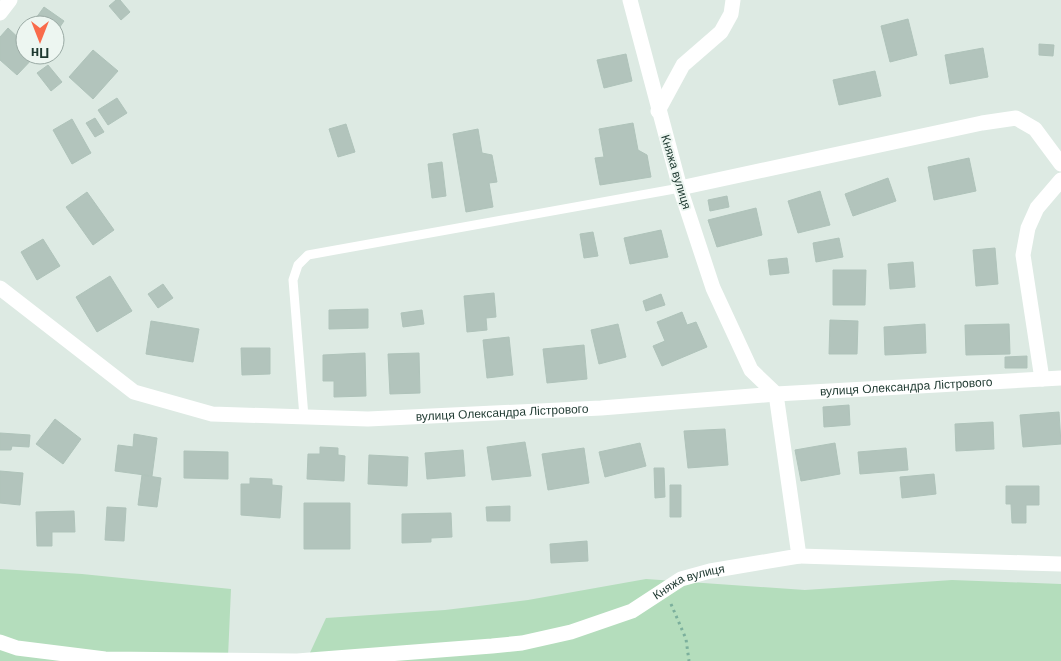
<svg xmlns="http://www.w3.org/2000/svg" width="1061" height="661" font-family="Helvetica,sans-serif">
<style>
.green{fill:#b4ddbc}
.building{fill:#b2c4bc;stroke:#afc3ba}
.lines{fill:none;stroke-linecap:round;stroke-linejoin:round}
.path{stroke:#7baf9c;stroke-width:3;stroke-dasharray:2.5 4;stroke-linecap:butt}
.lane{stroke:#fff;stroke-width:9}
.street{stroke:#fff;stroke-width:15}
.labels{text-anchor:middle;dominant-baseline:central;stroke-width:4;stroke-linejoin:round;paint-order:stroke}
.street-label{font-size:12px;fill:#1e3930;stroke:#edf6f1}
</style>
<rect width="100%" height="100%" fill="#ddeae3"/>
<path class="green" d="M 0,569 L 82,574 L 231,589 L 228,657 L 308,657 L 326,618 L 445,610 L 528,600 L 646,579 L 805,590 L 952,580 L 1061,584 L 1061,661 L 0,661 Z"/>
<path class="building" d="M 116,0 L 120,0 L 130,12 L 121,20 L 109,6 Z
M 44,7 L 64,21 L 55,34 L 55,25 L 31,25 Z
M 908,19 L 917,55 L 890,62 L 881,26 Z
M 8,28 L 25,44 L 25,55 L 36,55 L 17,75 L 0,60 L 0,37 Z
M 1039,44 L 1054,45 L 1053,56 L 1039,55 Z
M 983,48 L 988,77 L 950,84 L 945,55 Z
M 93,50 L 118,71 L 93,99 L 69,77 Z
M 626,54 L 632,81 L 604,88 L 597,60 Z
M 48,65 L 62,82 L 51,91 L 37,73 Z
M 875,71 L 881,96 L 839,105 L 833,80 Z
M 117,98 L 127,113 L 108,125 L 98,110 Z
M 95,118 L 104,132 L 95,137 L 86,123 Z
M 72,119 L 91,153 L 72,164 L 53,130 Z
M 633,123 L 638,150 L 647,155 L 651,177 L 600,185 L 595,158 L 604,157 L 599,129 Z
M 346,124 L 355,152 L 338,157 L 329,129 Z
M 478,129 L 482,153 L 492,155 L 497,182 L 489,183 L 493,207 L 466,212 L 453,134 Z
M 969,158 L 976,191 L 934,200 L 928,167 Z
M 442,162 L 446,196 L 432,198 L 428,164 Z
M 888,178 L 896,201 L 853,216 L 845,194 Z
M 820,191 L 830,225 L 798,233 L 788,201 Z
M 87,192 L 114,230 L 93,245 L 66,207 Z
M 727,196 L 729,207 L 710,211 L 708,200 Z
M 756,208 L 762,235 L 717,247 L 708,220 Z
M 661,230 L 668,257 L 630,264 L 624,238 Z
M 593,232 L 598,256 L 584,258 L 580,234 Z
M 839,238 L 843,257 L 816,262 L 813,243 Z
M 43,239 L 60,266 L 37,280 L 21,252 Z
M 995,248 L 998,284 L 976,286 L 973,250 Z
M 787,258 L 789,273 L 770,275 L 768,260 Z
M 913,262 L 915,287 L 890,289 L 888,264 Z
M 833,270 L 866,270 L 865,305 L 833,305 Z
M 110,276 L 132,311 L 97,332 L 76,297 Z
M 163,284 L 173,298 L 158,308 L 148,294 Z
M 494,293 L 496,317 L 486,318 L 487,330 L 467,332 L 464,296 Z
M 661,294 L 665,305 L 646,311 L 643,301 Z
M 368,309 L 368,328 L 329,329 L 329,310 Z
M 422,310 L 424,324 L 403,327 L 401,313 Z
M 682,312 L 687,325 L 696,322 L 707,347 L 662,366 L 653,346 L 665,341 L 657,322 Z
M 830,320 L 858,321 L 857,354 L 829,354 Z
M 151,321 L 199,329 L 193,362 L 146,354 Z
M 618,324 L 626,357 L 599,364 L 591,330 Z
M 925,324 L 926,353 L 885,355 L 884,327 Z
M 1009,324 L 1010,354 L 966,355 L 965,325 Z
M 509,337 L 513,375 L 487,378 L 483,340 Z
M 584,345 L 587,379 L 547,383 L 543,349 Z
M 241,348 L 270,348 L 270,374 L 242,375 Z
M 365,353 L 366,396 L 334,397 L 334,381 L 323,381 L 323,355 Z
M 419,353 L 420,393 L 390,394 L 388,354 Z
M 1027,356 L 1027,368 L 1005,368 L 1005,357 Z
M 849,405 L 850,425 L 824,427 L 823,407 Z
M 1059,412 L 1061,444 L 1023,447 L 1020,415 Z
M 55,419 L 81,439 L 63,464 L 36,444 Z
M 993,422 L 994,449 L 956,451 L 955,424 Z
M 725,429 L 728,465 L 688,468 L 684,431 Z
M 0,433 L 30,435 L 29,447 L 12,446 L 11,450 L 0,450 Z
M 134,434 L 157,438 L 152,476 L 115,471 L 118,445 L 133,447 Z
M 525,442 L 531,476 L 492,480 L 487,447 Z
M 640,443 L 646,466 L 605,477 L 599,452 Z
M 835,443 L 840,474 L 801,481 L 795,450 Z
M 320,447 L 338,448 L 338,455 L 345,456 L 344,481 L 307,479 L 308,454 L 320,454 Z
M 584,448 L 589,483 L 548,490 L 542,454 Z
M 906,448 L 908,470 L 860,474 L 858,452 Z
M 463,450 L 465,476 L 427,479 L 425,453 Z
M 184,451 L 228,452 L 228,479 L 184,478 Z
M 369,455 L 408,457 L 407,486 L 368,484 Z
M 654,468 L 664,468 L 665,497 L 655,498 Z
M 0,471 L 23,473 L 20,505 L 0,503 Z
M 934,474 L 936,494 L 902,498 L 900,477 Z
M 142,475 L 161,478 L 157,507 L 138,505 Z
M 250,478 L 272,479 L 272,485 L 282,486 L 280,518 L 241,515 L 241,484 L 250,484 Z
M 670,485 L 681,485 L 681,517 L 670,517 Z
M 1006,486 L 1039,486 L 1039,505 L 1026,505 L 1026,523 L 1012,523 L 1011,504 L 1006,504 Z
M 304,503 L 350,503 L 350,549 L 304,549 Z
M 510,506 L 510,521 L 487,521 L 486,507 Z
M 107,507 L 126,508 L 124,541 L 105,540 Z
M 74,511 L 75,532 L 52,532 L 52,546 L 37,546 L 36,512 Z
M 451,513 L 452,537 L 431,538 L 431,542 L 402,543 L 402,514 Z
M 587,541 L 588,561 L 551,563 L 550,544 Z"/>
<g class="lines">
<path class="path" d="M 671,604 L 686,639 L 689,661"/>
<path class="lane" d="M 304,417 L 293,280 L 298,265 L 308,255 L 680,188"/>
<g class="street">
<path d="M 0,13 L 10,0"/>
<path d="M 658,111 L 683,65 L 721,32 L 731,14 L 733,0"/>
<path d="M 680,188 L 982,123 L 1016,118 L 1035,129 L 1061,164"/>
<path id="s1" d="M 0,288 L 134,392 L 212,414 L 368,419 L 601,408 L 776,394 L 1061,378"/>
<path d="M 1042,379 L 1023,255 L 1028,228 L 1037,208 L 1061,180"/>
<path d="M 799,556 L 1061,564"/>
<path id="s2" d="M 0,642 L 17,648 L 105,659 L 297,661 L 492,646 L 522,643 L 571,632 L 632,611 L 681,579 L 710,571 L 799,556 L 776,394 L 751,370 L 713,288 L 680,188 L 630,0"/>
</g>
</g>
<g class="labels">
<g class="street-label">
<text transform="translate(676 172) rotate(73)">Княжа вулиця</text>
<text stroke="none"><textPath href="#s1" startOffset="946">вулиця Олександра Лістрового</textPath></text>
<text stroke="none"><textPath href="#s1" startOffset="541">вулиця Олександра Лістрового</textPath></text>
<text stroke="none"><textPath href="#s2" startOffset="704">Княжа вулиця</textPath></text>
</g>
</g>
<g transform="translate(40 40) rotate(180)"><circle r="24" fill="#edf6f1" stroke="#9aaaa4"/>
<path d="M0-4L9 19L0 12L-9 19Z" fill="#f96b4b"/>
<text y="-8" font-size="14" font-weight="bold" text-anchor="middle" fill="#1e3930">Пн</text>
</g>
</svg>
